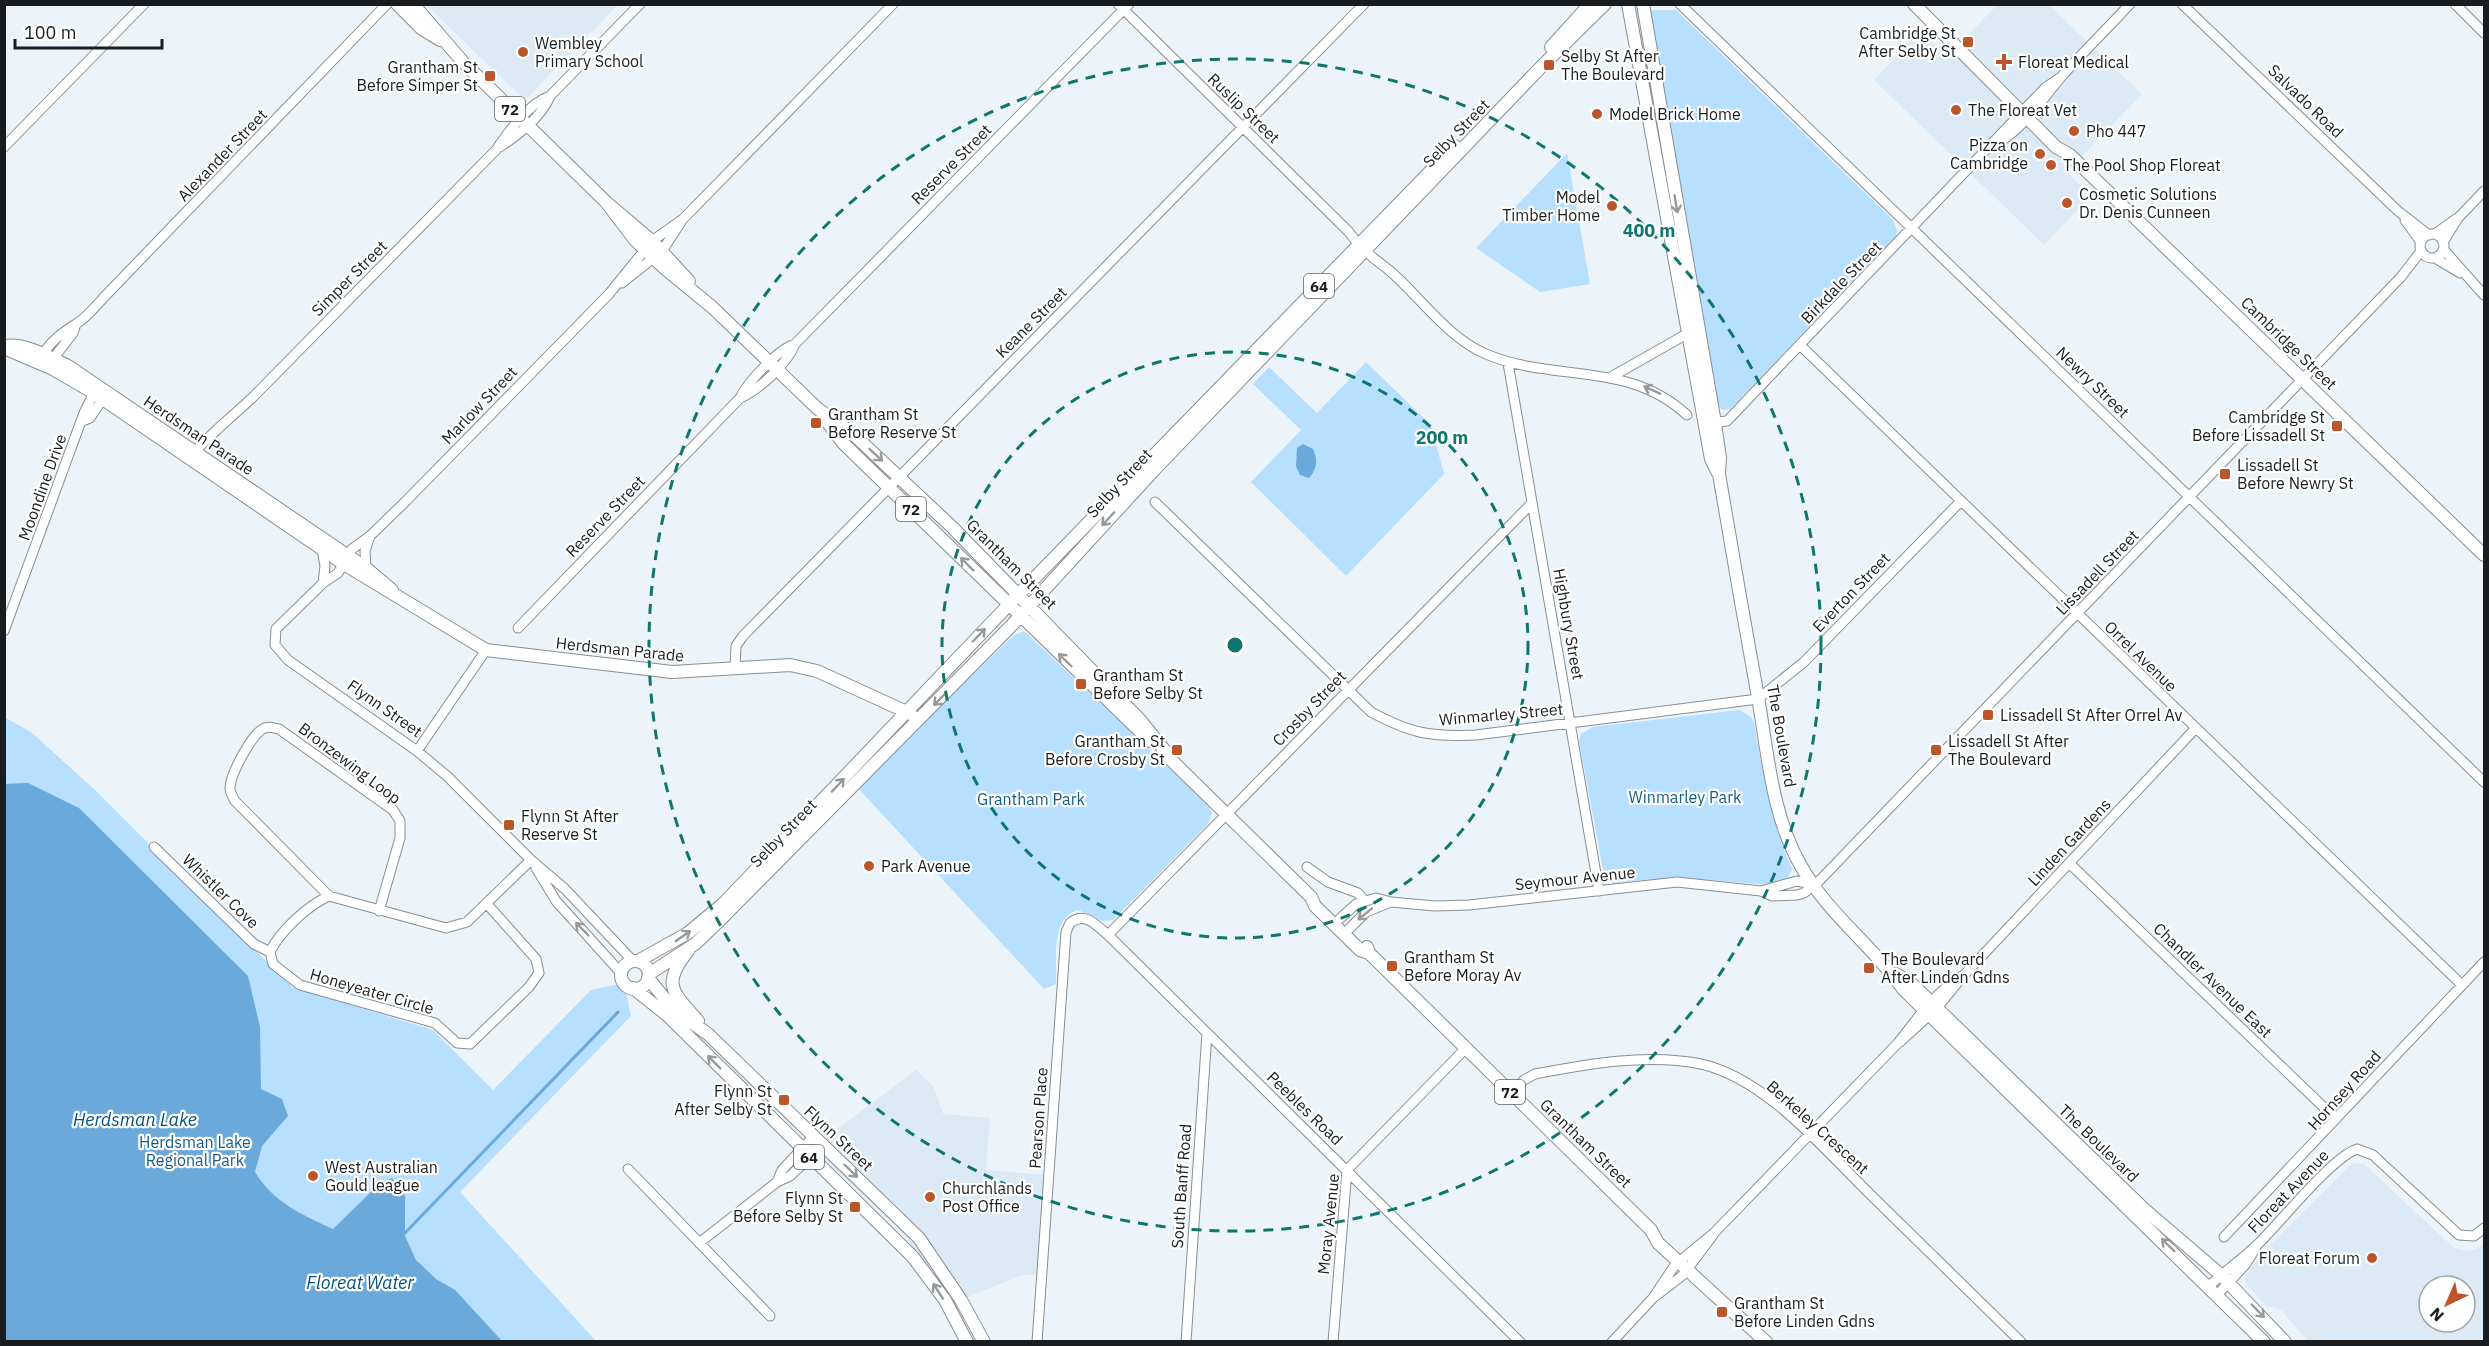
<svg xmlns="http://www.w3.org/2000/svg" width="2489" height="1346" font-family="'IBM Plex Sans',sans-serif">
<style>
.built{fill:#dceaf6;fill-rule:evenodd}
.green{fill:#b7dfff}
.water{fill:#6aa9da}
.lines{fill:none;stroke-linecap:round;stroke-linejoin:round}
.stream{stroke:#6aa9da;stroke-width:3}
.minor-casing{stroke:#878e94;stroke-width:11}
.major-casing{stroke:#878e94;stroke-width:14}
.minor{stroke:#fff;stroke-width:9}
.major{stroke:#fff;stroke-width:12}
.oneway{stroke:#98999a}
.ring{fill:none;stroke:#0f766e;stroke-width:3;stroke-dasharray:10 8}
.poi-dot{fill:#bc562a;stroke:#fff;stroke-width:2}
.labels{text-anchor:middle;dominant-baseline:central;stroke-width:4.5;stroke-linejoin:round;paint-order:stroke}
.shield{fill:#fff;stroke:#5f6162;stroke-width:1.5}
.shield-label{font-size:15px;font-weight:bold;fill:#1a1d1f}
.poi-label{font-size:16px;fill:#1a1d1f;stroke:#fff;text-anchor:start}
.street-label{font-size:16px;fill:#1a1d1f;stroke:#fff}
.park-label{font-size:16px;fill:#145d8b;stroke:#fff}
.water-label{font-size:18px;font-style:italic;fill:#025381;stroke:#fff}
.centre{fill:#0f766e;stroke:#fff;stroke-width:3}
.ring-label{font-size:18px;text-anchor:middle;font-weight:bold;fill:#0f766e;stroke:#fff;stroke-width:4.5;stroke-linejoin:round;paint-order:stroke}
</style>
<rect width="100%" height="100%" fill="#ecf4fa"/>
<path class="built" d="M 426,5 L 618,5 L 525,100 Z
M 1997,5 L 2049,5 L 2142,94 L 2067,172 L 2091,196 L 2044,245 L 1874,80 L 1921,31 L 1948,56 Z
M 916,1070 L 934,1087 L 943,1114 L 990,1118 L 986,1170 L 1049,1175 L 1039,1275 L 1023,1275 L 953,1303 L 900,1230 L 812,1148 Z
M 2352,1163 L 2364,1164 L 2453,1247 L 2465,1251 L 2477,1249 L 2484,1244 L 2484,1341 L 2308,1341 L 2282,1311 L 2272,1306 L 2268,1308 L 2245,1283 L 2245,1276 L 2267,1248 ZM 2429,1286 L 2465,1286 L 2465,1322 L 2429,1322 Z"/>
<path class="green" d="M 1650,10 L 1676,10 L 1893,220 L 1897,231 L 1895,240 L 1730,409 L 1723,410 L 1716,404 L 1679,205 Z
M 1567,153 L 1590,284 L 1540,292 L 1476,248 Z
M 1366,362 L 1431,425 L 1444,474 L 1346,576 L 1251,482 L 1301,430 L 1253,384 L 1269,367 L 1317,413 Z
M 1024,631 L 1208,804 L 1212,813 L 1208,824 L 1113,920 L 1103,921 L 1078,910 C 1050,917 1057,962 1056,984 L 1044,989 L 857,787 L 1014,635 Z
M 1739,710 L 1751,717 L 1754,723 C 1763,773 1771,822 1792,869 L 1787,881 L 1771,885 L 1676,877 L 1612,883 L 1605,880 L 1579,741 L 1581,734 L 1593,727 Z
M 4,717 L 31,732 L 95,790 L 292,987 L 433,1030 L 493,1090 L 591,990 L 624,983 L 631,1016 L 460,1192 L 596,1341 L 5,1341 Z"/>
<path class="water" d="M 1303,444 L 1313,449 C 1318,460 1317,469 1309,478 L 1300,475 L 1296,466 L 1297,448 Z
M 28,783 L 79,808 L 248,976 L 260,1027 L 261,1089 L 282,1099 L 288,1116 L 262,1146 L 255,1172 C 273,1202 302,1215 333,1229 L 378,1185 L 392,1178 L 405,1196 L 405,1236 L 416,1260 L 436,1279 L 455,1290 L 502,1341 L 5,1341 L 4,784 Z"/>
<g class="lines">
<path class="stream" d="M 405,1233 L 618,1012"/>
<defs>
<path id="minor" d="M 1118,4 L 1349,232 L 1359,245
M 1680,4 L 2484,782
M 2182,4 L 2398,211 L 2429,235
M 2455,4 L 2484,33
M 1998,143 C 2025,127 2042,99 2062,76 C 2084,51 2108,28 2130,4
M 4,147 L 144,4
M 500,147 C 518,135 542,117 550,96 L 640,4
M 2405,220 L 2421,242
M 2435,234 L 2456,219
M2420 246a12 12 0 1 1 24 0a12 12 0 1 1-24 0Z
M 2443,242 L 2458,218 L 2484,191
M 2444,250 L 2484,295
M 1366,251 C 1373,259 1382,264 1390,271 C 1421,298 1448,338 1486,354 C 1554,383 1628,360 1687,415
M 2435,258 L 2460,273
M 622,283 L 662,251 L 681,222
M 1801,346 L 2462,985
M 41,358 C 49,342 62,333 76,324 C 88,317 98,303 108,293 L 387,4
M 1508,363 L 1599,891
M 49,364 L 73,333 L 76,324
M 1611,377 L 1692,331
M 740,398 C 759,390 787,364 795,344 L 1129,4
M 82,421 L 90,418 L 106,394
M 1711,423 L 1727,421 L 2045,88 L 2061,77
M 191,456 C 210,434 232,417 253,397 L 496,150 C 509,131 528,104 550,96
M 1155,502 L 1371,712 C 1412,734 1431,737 1476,735 L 1758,699 L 1804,662 L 1961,501
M 322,549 L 325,566 L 323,583
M 366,568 L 365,551 L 370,536
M 518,628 L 740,398 C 748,382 777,350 795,344
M 4,631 L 84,413 L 96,389
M 735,669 L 736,646 L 743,636 L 1364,4
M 417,751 L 486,650
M 154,847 L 254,944 L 270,952
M 2069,863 L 2336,1119
M 1307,867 L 1328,882 L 1358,893 L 1364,900
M 536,868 L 556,901 L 621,973
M 1761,891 L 1797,881 L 1812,884
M 329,896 L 235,801 C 232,796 230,792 230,788 C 230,775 253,731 265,728 C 269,726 274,728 279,729 L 393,810 L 400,821 L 400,838 L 379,911
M 487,904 L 536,959 L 539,973 L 529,987 L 470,1044 L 457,1043 L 435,1023 L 300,985 L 273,964 L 270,952 C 280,931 307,906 329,896 L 446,928 L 467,922 L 531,860
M 1334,924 L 1356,904 L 1376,898 L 1391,902 L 1435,906 L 1469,905 L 1677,882 L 1761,891 L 1772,896 L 1797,895 L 1804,893 L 1820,880 L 2401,277 L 2421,251
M 1344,934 L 1366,912 L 1391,902
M 1108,935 L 1532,503
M 633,961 L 565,889 L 531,860 L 447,776 L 417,751 L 288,660 L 275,645 L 276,629 L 323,583 L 338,573 L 352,549 L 370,536 L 406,501 L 609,294 L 652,241 L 683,219 L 893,4
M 1900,1042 L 1936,1009 L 1964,975 L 2195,729
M 1512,1094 L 1524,1080 L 1535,1074 C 1588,1064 1647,1053 1701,1064 C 1768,1079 1827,1153 1875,1199 C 1924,1247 1972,1294 2021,1342
M 628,1169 L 770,1316
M 777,1182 L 782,1170 L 814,1136
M 2224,1237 L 2484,962
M 699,1243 L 777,1182 L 790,1176 L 823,1145
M 2209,1286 C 2225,1271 2243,1259 2258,1244 C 2281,1222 2331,1158 2357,1149 L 2373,1155 L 2459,1235 L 2474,1236 L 2484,1228
M 2218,1294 L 2245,1265 L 2255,1249
M 1653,1298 L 1675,1265 L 1714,1233 L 1898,1043 L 1930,1002 L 1951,983 L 1964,975
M 1037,1342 L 1066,932 L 1070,923 C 1085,911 1096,925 1108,935 L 1520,1342
M 1186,1342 L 1207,1033
M 1333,1342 L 1347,1170 L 1466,1048
M 1612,1342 L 1653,1298 L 1683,1275 L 1713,1235"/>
<path id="major" d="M 397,4 L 422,29 L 440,40
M 413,4 L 462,61 L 606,202 L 652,241 L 689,281
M 1628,4 L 1711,459 L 1718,473
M 1643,4 L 1715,423 L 1720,458 L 1719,474 C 1732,550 1745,627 1759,703 C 1768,758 1773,818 1801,866 C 1828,914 1872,945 1903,989 L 2264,1342
M 1914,4 L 2056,147 L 2070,155 L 2484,555
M 1551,47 L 1590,4
M 606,202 L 635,240 L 662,266 L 712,307 L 818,409 L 852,433 L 953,528 L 1140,720 L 1170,757
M 4,346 C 26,343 49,357 68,366 L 366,568 L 392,590
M 4,348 L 53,369 L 94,393 L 344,564 L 486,650 L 672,672 L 790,665 L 817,671 L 911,714
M 826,420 L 843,443 L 1150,741
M 1163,752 L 1311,897 L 1315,906 L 1360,950 L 1369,953
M 1367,947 L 1369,953 L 1651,1230 L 1658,1243 L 1766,1342
M 688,951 C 660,985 674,993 698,1021
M 638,961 L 688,933 L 723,904 L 1019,594 L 1455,146
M621 975a14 14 0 1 1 28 0a14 14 0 1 1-28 0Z
M 649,974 L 695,944 L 719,921 L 1011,626 L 1155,469 L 1541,67 L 1605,4
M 1896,974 L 1910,982 L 2144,1209 L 2221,1275 L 2285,1342
M 648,978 L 674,1010 L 708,1034 L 919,1238 L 961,1300 L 984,1342
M 633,988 L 667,1015 L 913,1257 L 945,1300 L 967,1342"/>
</defs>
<use href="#minor" class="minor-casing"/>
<use href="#major" class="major-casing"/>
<use href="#minor" class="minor"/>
<use href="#major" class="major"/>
</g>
<defs><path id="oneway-shaft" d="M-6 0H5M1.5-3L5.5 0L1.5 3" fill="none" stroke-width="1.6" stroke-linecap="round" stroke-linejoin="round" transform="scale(1.5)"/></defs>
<g class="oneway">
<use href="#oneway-shaft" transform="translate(1676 204) rotate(81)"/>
<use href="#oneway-shaft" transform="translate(1652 390) rotate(-156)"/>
<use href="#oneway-shaft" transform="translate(876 455) rotate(43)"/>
<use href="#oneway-shaft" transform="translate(1108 519) rotate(133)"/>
<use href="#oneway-shaft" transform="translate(967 564) rotate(-135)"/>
<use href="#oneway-shaft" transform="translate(979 635) rotate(-46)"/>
<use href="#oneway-shaft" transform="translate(1065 660) rotate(-136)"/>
<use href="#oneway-shaft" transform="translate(940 699) rotate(134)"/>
<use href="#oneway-shaft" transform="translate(838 785) rotate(-47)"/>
<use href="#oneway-shaft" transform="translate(1365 914) rotate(141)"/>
<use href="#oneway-shaft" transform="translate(582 929) rotate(-135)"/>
<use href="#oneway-shaft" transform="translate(683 936) rotate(-35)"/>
<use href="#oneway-shaft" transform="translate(714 1062) rotate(-135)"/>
<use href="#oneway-shaft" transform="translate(851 1171) rotate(44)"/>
<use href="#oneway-shaft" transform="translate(2168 1245) rotate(-136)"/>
<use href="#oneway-shaft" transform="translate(938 1291) rotate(-123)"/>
<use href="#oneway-shaft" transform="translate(2258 1311) rotate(46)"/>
</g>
<g class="ring">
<circle cx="1235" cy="645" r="293"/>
<circle cx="1235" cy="645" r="586"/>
</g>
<g class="poi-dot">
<rect x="1962" y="36" width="12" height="12" rx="3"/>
<circle cx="523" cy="52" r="6"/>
<path d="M2001 53h6v6h6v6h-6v6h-6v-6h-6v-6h6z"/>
<rect x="1543" y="59" width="12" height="12" rx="3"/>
<rect x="484" y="70" width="12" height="12" rx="3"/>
<circle cx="1956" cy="110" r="6"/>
<circle cx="1597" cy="114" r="6"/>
<circle cx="2074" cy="131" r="6"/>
<circle cx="2040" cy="154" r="6"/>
<circle cx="2051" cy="165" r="6"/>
<circle cx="2067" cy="203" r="6"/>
<circle cx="1612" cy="206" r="6"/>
<rect x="810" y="417" width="12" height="12" rx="3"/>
<rect x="2331" y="420" width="12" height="12" rx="3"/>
<rect x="2219" y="468" width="12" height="12" rx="3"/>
<rect x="1075" y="678" width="12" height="12" rx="3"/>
<rect x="1982" y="709" width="12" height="12" rx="3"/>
<rect x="1171" y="744" width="12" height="12" rx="3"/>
<rect x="1930" y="744" width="12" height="12" rx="3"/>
<rect x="503" y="819" width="12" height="12" rx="3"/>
<circle cx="869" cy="866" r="6"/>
<rect x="1386" y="960" width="12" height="12" rx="3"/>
<rect x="1863" y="962" width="12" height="12" rx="3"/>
<rect x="778" y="1094" width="12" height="12" rx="3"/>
<circle cx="313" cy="1176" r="6"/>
<circle cx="930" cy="1197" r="6"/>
<rect x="849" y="1201" width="12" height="12" rx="3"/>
<circle cx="2372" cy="1258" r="6"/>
<rect x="1716" y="1306" width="12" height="12" rx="3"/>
</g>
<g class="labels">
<g class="shield">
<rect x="495" y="97" width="30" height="24" rx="4.5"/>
<rect x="1304" y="274" width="30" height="24" rx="4.5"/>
<rect x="896" y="497" width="30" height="24" rx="4.5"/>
<rect x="1495" y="1080" width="30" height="24" rx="4.5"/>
<rect x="794" y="1145" width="30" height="24" rx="4.5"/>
</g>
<g class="shield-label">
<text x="510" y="109">72</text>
<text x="1319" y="286">64</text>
<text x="911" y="509">72</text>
<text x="1510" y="1092">72</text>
<text x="809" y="1157">64</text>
</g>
<g class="poi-label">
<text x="1956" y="33" text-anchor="end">Cambridge St<tspan x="1956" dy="18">After Selby St</tspan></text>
<text x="535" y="43">Wembley<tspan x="535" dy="18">Primary School</tspan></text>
<text x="1561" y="56">Selby St After<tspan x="1561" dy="18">The Boulevard</tspan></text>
<text x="2018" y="62">Floreat Medical</text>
<text x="478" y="67" text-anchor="end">Grantham St<tspan x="478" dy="18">Before Simper St</tspan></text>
<text x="1968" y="110">The Floreat Vet</text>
<text x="1609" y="114">Model Brick Home</text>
<text x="2086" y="131">Pho 447</text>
<text x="2028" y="145" text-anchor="end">Pizza on<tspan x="2028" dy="18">Cambridge</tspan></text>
<text x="2063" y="165">The Pool Shop Floreat</text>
<text x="2079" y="194">Cosmetic Solutions<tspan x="2079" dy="18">Dr. Denis Cunneen</tspan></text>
<text x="1600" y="197" text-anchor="end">Model<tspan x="1600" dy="18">Timber Home</tspan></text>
<text x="828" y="414">Grantham St<tspan x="828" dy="18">Before Reserve St</tspan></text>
<text x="2325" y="417" text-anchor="end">Cambridge St<tspan x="2325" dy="18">Before Lissadell St</tspan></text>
<text x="2237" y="465">Lissadell St<tspan x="2237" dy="18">Before Newry St</tspan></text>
<text x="1093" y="675">Grantham St<tspan x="1093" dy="18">Before Selby St</tspan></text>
<text x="2000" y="715">Lissadell St After Orrel Av</text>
<text x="1165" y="741" text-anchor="end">Grantham St<tspan x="1165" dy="18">Before Crosby St</tspan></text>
<text x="1948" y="741">Lissadell St After<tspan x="1948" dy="18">The Boulevard</tspan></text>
<text x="521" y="816">Flynn St After<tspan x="521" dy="18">Reserve St</tspan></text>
<text x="881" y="866">Park Avenue</text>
<text x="1404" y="957">Grantham St<tspan x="1404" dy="18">Before Moray Av</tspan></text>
<text x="1881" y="959">The Boulevard<tspan x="1881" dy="18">After Linden Gdns</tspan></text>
<text x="772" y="1091" text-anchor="end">Flynn St<tspan x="772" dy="18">After Selby St</tspan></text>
<text x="325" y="1167">West Australian<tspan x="325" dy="18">Gould league</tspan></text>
<text x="942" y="1188">Churchlands<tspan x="942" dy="18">Post Office</tspan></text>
<text x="843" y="1198" text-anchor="end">Flynn St<tspan x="843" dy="18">Before Selby St</tspan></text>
<text x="2360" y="1258" text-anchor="end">Floreat Forum</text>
<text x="1734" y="1303">Grantham St<tspan x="1734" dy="18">Before Linden Gdns</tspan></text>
</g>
<g class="street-label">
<text transform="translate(2306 101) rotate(44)">Salvado Road</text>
<text transform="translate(1244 108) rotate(44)">Ruslip Street</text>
<text transform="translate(1456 133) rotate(-46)">Selby Street</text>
<text transform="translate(222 155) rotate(-46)">Alexander Street</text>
<text transform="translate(951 164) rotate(-45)">Reserve Street</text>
<text transform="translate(349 278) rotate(-45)">Simper Street</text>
<text transform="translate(1841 282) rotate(-46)">Birkdale Street</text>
<text transform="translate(1031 322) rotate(-45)">Keane Street</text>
<text transform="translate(2289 343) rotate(44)">Cambridge Street</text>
<text transform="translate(2093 382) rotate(44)">Newry Street</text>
<text transform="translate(479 405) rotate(-46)">Marlow Street</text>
<text transform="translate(199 435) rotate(34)">Herdsman Parade</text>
<text transform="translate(1119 483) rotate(-47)">Selby Street</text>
<text transform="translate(42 487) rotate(-70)">Moondine Drive</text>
<text transform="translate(605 516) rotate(-46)">Reserve Street</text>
<text transform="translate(1012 564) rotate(45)">Grantham Street</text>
<text transform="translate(2097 572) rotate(-46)">Lissadell Street</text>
<text transform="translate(1851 592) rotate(-46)">Everton Street</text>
<text transform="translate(1569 624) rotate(80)">Highbury Street</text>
<text transform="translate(620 649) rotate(6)">Herdsman Parade</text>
<text transform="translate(2141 656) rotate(44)">Orrel Avenue</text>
<text transform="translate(385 708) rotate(35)">Flynn Street</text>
<text transform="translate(1309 708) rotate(-46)">Crosby Street</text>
<text transform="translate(1501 714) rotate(-5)">Winmarley Street</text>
<text transform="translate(1782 736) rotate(80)">The Boulevard</text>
<text transform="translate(350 763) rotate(37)">Bronzewing Loop</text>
<text transform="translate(783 833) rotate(-46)">Selby Street</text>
<text transform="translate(2069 842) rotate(-47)">Linden Gardens</text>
<text transform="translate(1575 878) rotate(-6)">Seymour Avenue</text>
<text transform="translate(221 891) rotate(44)">Whistler Cove</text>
<text transform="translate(2213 980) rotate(44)">Chandler Avenue East</text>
<text transform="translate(372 991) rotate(16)">Honeyeater Circle</text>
<text transform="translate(2344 1090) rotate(-48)">Hornsey Road</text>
<text transform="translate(1305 1108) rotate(44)">Peebles Road</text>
<text transform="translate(1038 1118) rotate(-86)">Pearson Place</text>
<text transform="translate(1818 1127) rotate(42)">Berkeley Crescent</text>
<text transform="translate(839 1138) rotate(43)">Flynn Street</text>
<text transform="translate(1586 1143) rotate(44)">Grantham Street</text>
<text transform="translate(2099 1143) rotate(44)">The Boulevard</text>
<text transform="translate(1181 1186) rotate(-86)">South Banff Road</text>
<text transform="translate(2288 1191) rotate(-46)">Floreat Avenue</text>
<text transform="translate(1328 1224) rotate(-84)">Moray Avenue</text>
</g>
<g class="park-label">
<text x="1685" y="797">Winmarley Park</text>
<text x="1031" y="799">Grantham Park</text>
<text x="195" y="1142">Herdsman Lake<tspan x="195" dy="18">Regional Park</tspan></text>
</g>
<g class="water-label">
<text x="135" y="1119">Herdsman Lake</text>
<text x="360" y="1282">Floreat Water</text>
</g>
</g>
<circle cx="1235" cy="645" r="9" class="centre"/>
<g class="ring-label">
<text x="1649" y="237">400 m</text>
<text x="1442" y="444">200 m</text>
</g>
<rect width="2489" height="1346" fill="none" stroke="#1a1d1f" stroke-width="12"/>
<g transform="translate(2447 1304) rotate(224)"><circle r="28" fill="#ffffff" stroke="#a3a5a5" stroke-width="1.5"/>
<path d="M0-4.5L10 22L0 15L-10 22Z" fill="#bc562a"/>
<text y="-9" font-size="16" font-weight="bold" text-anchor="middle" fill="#1a1d1f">N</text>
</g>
<path d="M15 39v9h147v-9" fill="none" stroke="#1a1d1f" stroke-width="3"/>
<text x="24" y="39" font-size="18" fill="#1a1d1f" stroke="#ffffff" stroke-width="4.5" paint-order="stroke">100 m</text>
</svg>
